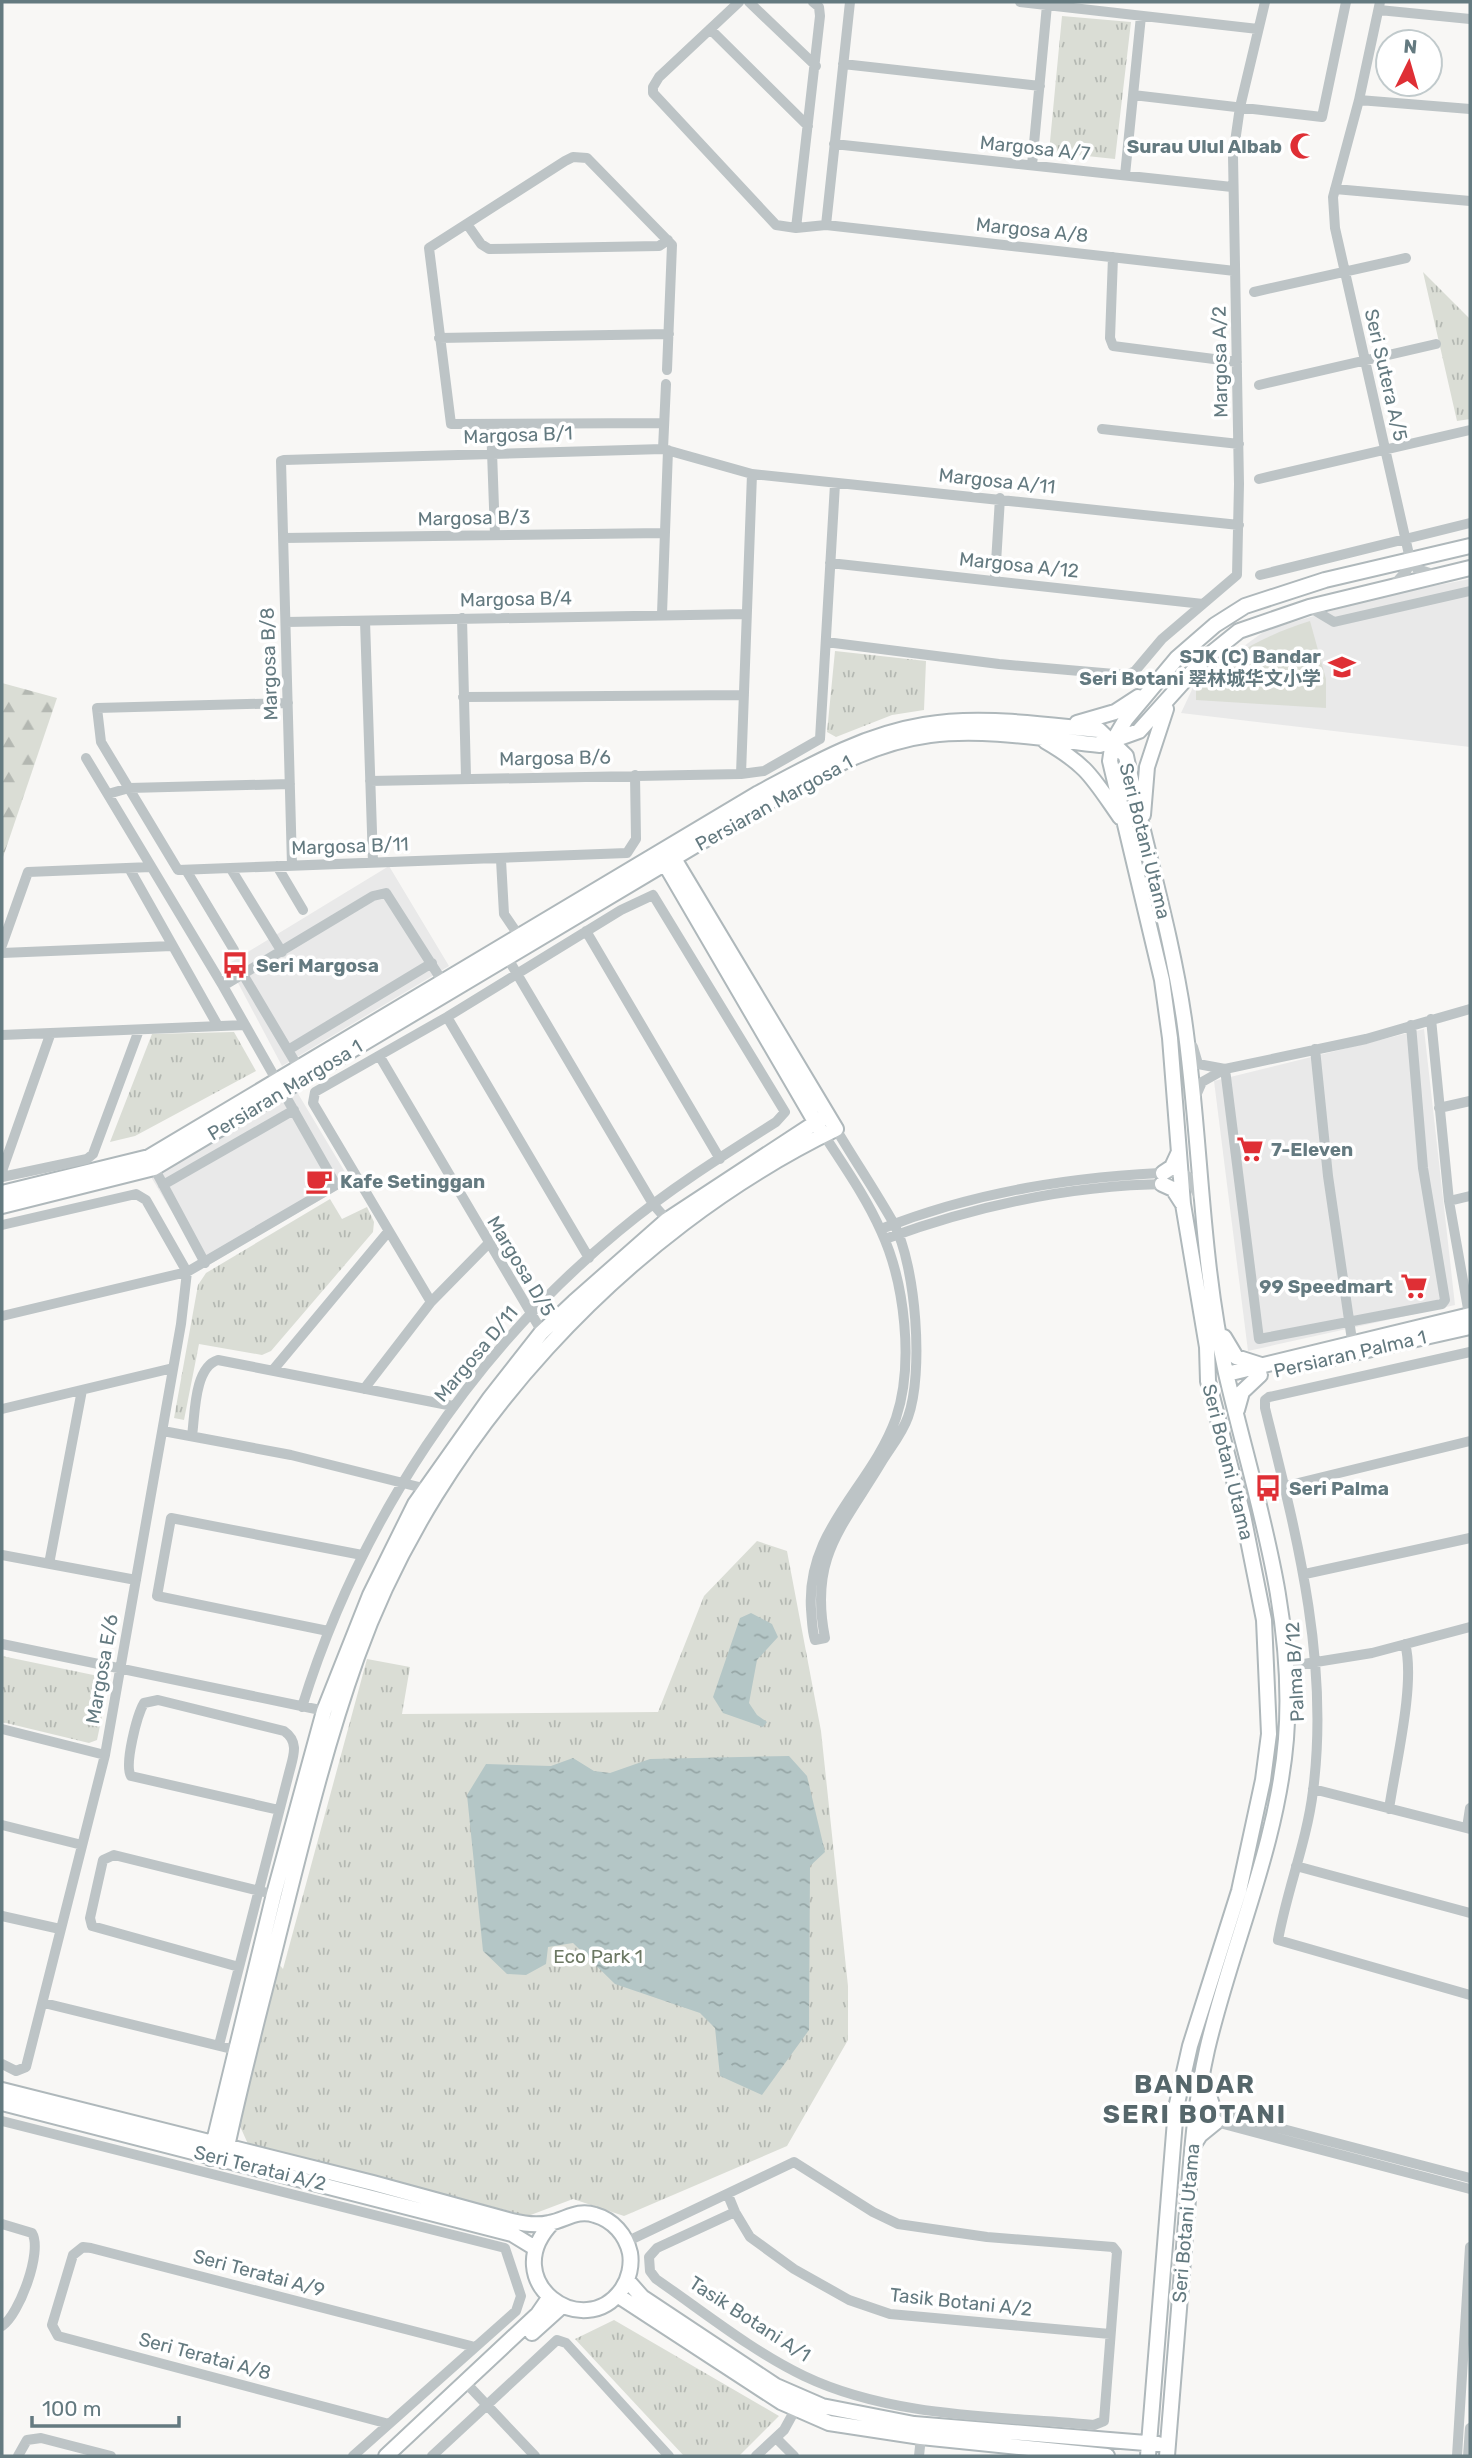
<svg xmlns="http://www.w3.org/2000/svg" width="1472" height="2458" font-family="Rubik,'Noto Sans SC',sans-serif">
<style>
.built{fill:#e9e9e9}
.forest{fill:url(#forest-firs)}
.park{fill:url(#park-tufts)}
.pitch{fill:#daddd5}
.water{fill:url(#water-ripples)}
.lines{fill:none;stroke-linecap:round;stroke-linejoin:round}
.secondary-casing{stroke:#afb8bb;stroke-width:18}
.street{stroke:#bdc4c6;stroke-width:10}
.secondary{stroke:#fff;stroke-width:14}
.labels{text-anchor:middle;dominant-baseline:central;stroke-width:7;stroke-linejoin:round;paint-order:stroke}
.poi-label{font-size:19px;font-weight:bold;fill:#647a80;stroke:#fff;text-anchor:start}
.street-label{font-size:19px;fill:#647a80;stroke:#fff}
.park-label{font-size:19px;fill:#6c7863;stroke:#fff}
.district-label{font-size:26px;font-weight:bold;letter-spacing:2px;fill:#56676b;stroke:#fff}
</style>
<defs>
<pattern id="forest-firs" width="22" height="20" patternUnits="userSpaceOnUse" patternTransform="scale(1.75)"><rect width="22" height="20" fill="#daddd5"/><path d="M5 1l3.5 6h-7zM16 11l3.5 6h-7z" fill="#b4b8b2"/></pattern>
<pattern id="park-tufts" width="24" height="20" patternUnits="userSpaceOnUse" patternTransform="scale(1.75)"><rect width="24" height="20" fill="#daddd5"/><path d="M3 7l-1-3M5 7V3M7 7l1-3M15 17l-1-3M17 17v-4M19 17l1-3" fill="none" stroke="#b4b8b2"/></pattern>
<pattern id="water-ripples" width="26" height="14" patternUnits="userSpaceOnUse" patternTransform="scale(1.75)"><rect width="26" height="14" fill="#b4c6c6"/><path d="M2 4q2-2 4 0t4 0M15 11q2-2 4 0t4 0" fill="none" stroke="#96a6a6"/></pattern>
</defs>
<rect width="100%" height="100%" fill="#f8f7f5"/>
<path class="built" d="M 1470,579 L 1470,747 L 1181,713 L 1196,681 L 1266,630 L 1386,595 Z
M 389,866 L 449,966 L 282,1066 L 228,964 Z
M 1424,1029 L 1455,1305 L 1248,1351 L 1214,1081 Z
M 297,1092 L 351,1182 L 205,1267 L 151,1177 Z"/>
<path class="forest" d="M 2,683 L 57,698 L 2,860 Z"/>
<path class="park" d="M 1062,16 L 1131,22 L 1115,159 L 1049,152 Z
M 1423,272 L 1470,319 L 1470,419 L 1457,421 Z
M 835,651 L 926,661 L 924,710 L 892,715 L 836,737 L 827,732 Z
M 234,1032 L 256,1071 L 135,1136 L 110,1142 L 152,1034 Z
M 330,1199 L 342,1219 L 367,1207 L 374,1222 L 373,1232 L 271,1351 L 262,1355 L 199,1344 L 184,1420 L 174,1418 L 198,1285 L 206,1273 Z
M 757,1541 L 787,1551 L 821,1731 L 848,1986 L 848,2040 L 787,2146 L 624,2216 L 573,2199 L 528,2216 L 248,2144 L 239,2124 L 279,1964 L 283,1969 L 367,1659 L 410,1667 L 402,1714 L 658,1712 L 704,1596 Z
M 2,1656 L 103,1677 L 109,1683 L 97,1740 L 89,1743 L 2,1722 Z
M 614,2320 L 779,2416 L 739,2456 L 684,2456 L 575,2339 Z"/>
<path class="pitch" d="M 1310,621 L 1326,679 L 1326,708 L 1196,700 L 1196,685 C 1233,653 1263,636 1310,621 Z"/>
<path class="water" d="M 751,1613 L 772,1624 L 778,1637 L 757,1660 L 749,1703 L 757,1715 L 767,1722 L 763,1727 L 723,1713 L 713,1697 L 740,1618 Z
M 789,1756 L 807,1776 L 825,1852 L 810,1866 L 809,2030 L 762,2095 L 720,2076 L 715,2028 L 700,2013 L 615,1984 L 573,1943 L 548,1947 L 546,1964 L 526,1975 L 507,1974 L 483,1951 L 467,1795 L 486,1764 L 551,1766 L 573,1758 L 594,1771 L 610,1773 L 650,1759 Z"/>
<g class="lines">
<defs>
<path id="secondary" d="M 1077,723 L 1115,712 L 1138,697
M 1045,741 C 1088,766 1092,777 1120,817
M 1143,815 L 1147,767 L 1166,709
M 661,857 L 820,1130
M 1163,1173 L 1172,1167 L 1178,1154
M 1162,1184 L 1173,1189 L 1182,1203
M 2,1193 L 149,1157 L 757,794 C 811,765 863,735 924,725 C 980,715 1043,725 1099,730 L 1126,756 C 1144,844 1171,930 1184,1019 C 1201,1136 1200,1256 1226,1373 C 1254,1494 1296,1612 1286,1739 C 1277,1848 1231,1946 1207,2050 C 1194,2107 1191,2165 1186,2223 C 1180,2300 1174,2378 1167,2456
M 2,1206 L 154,1168 L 763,805 C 815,776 869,743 930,735 C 985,728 1045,739 1100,745 L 1139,731 L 1203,660 L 1239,631 L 1309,607 L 1470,568
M 1224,1337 L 1236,1357 L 1261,1365
M 1305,1364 L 1470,1327
M 1227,1374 L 1470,1315
M 1237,1410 L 1242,1392 L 1260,1375
M 1204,2080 L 1213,2108
M 2,2090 L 373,2183 L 512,2221 C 524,2224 536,2226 549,2223 C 566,2220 577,2209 595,2215 C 613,2220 626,2235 630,2253 C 632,2265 629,2279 622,2289 C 584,2344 496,2281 552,2223
M 2,2103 L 512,2234 L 535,2248
M 1193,2146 L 1200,2135 L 1216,2122
M 210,2158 L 274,1894 L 324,1711 L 370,1595 L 415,1504 L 490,1398 L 541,1333 L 574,1302 L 667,1220 L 827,1115
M 224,2161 C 239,2087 259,2014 277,1941 C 301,1846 324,1749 357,1657 C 436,1435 625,1231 836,1129 L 670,852
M 627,2280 L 642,2297 L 776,2386 L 822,2406 L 914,2424 L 1158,2444
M 617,2295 L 781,2402 L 829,2423 L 921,2437 L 1107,2456
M 532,2333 L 562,2306
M 386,2456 L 538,2314 L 549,2298
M 1148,2456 L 1176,2108 L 1190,2046 L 1239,1891 L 1263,1780 L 1269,1734 L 1264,1620 L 1243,1515 L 1208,1381 L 1207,1347 L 1183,1204 L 1170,1038 L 1162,980 L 1110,761 L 1113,741 L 1126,719 L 1177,658 L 1215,625 L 1245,606 L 1325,580 L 1470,546"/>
</defs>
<use href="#secondary" class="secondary-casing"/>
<path class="street" d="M 739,2 L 659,77 L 653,87 L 653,93 L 776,225 L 796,228 L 826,225 L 1235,271
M 749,2 L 816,66
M 1020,2 L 1258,29
M 1380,2 L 1359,100 L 1333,197 L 1335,228 L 1410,559 L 1407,570 L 1393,586
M 1379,10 L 1470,19
M 710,29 L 808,126
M 843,64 L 1040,86
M 1133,95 L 1322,117 L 1346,2
M 1359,100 L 1470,109
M 834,144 L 1232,187
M 1032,165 L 1047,5
M 1125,175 L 1141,16
M 1335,189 L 1470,201
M 467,224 L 481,244 L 489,249 L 659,246 L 668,240
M 826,225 L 850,2
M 796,228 L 820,16 L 819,7 L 813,2
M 1113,257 L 1110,338 L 1113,346 L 1237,362
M 1254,292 L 1406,258
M 439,338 L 669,334
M 1259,385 L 1436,344
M 664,423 L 451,424 L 429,248 L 565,161 L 573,157 L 587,158 L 672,245 L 667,370
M 491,424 L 495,535
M 1102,429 L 1239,444
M 663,449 L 666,384
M 1259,479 L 1470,430
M 283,538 L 665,533
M 1410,559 L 1417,569 L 1436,575
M 830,563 L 1203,604
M 1260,575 L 1470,523
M 995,579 L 1000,498
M 1309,607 L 1334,622 L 1470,591
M 662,614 L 668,450
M 462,618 L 466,777
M 365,621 L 373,862
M 286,622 L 746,614
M 826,642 L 999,664 L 1126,675 L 1135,671 L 1162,639 L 1237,575 L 1239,484 L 1233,156 L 1240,107 L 1265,2
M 463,697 L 744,695
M 288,703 L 97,708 L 101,742 L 178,870 L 627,853 L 636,839 L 635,775
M 820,739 L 835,484
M 741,774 L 752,474
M 370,781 L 741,774 L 764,771 L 820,739
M 108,794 L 129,788 L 290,784
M 501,860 L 504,914 L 519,936
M 292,865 L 281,461 L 284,460 L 663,449 L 752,474 L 1239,525
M 277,866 L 303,910
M 129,868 L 218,1026
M 231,869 L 282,952
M 186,870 L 234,950
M 586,931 L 720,1159
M 2,945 L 28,872 L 151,867
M 2,953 L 172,946
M 507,957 L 653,1204 L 667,1220
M 244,976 L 298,1067
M 223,986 L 373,896 L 386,893 L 446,987
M 447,1017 L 589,1258
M 1431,1019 L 1449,1201 L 1470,1320
M 2,1035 L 245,1025
M 1193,1047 L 1198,1064 L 1225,1069
M 1315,1049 L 1328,1176 L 1353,1347
M 288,1050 L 432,963
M 380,1057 L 545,1337
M 1225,1069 L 1259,1339 L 1442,1304 L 1445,1300 L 1423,1168 L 1411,1025
M 1195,1098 L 1202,1082 L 1225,1069 L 1366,1039 L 1470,1009
M 1439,1108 L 1470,1101
M 824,1135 C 844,1166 866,1197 881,1231 C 905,1283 914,1364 896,1418 C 871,1488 806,1529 811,1609 C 812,1620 812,1631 815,1640 L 825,1638 C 809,1557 842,1528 881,1463 C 890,1448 902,1434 908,1417 C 924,1373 916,1266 894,1224 C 876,1192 855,1161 836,1129
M 152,1164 L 205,1263
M 2,1171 L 50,1035
M 2,1177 L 87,1159 L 93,1154 L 139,1030
M 163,1185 L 294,1110
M 1449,1201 L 1470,1196
M 2,1225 L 136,1194 L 146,1200 L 187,1272 L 181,1324 L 105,1755 L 26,2067 L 16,2071 L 2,2064
M 881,1229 C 977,1191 1076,1176 1180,1172 L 1189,1177 L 1199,1197
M 885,1239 C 975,1206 1072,1185 1168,1184
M 2,1316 L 187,1272 L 336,1185 L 223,986 L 86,758
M 1470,1352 L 1269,1397 L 1265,1400 L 1265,1408 C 1296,1533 1330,1660 1313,1791 C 1307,1841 1287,1890 1278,1940 L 1470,1995
M 273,1370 L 388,1232
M 364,1389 L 431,1302 L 488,1244
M 2,1409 L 173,1368
M 163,1431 L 291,1455 L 431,1490
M 192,1436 C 195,1415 194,1367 218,1360 L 453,1406
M 1286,1486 L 1470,1441
M 2,1555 L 136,1580
M 49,1564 L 82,1390
M 1305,1574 L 1470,1538
M 328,1631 L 157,1596 L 171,1518 L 362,1555
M 2,1644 L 330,1712
M 1285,1667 L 1372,1653 L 1470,1627
M 302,1707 C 359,1523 470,1354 619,1231 C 668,1190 722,1156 776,1122 L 785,1112 L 653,895 L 621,910 L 447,1017 L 315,1092 L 313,1103 L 431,1302
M 2,1729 L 105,1755
M 1313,1789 L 1470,1829
M 1389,1809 C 1395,1767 1416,1682 1405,1644
M 2,1825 L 82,1845
M 1467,1828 L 1470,1808
M 1296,1866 L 1470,1913
M 2,1916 L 60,1929
M 239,1967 L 92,1926 L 90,1918 L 103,1860 L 114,1855 L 264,1892
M 44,2003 L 240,2051
M 219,2045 L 289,1773 C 293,1757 300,1742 284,1731 L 158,1700 L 144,1703 C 137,1715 124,1765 131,1776 L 279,1810
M 1206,2109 L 1470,2178
M 1195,2110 L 1216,2122 L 1470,2189
M 2,2121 L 505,2248 L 521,2296 L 516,2311 L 353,2456
M 728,2195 L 735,2212 L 750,2237 L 794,2269 L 849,2300 L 890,2314 L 1110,2334
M 2,2224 L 32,2233 C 43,2251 19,2315 2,2326
M 626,2242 L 794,2162 L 873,2212 L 898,2224 L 987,2237 L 1113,2247 L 1117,2252 L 1104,2421 L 1094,2425 C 999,2416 892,2418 804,2376 C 752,2351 704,2312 656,2279 L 650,2271 L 649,2257 L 657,2248 L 735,2212
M 466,2383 L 535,2456
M 389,2424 L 58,2336 L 52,2325 L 73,2255 L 83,2247 L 91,2248 L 475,2347
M 776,2438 L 794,2456
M 18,2456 L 27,2440 L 41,2438 L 111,2456
M 432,2456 L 557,2340 L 566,2343 L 669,2456
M 756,2456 L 784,2430 L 795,2410
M 919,2456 L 921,2437
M 1457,2456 L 1470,2247
M 1468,2456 L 1470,2428"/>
<use href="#secondary" class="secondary"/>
</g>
<defs>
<symbol id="mosque-bare" viewBox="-9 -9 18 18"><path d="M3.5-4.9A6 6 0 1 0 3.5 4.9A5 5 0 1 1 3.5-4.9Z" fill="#df2f35" stroke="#fff" stroke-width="2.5" paint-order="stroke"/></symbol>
<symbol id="school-bare" viewBox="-9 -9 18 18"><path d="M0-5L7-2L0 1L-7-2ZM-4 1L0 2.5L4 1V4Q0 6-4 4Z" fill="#df2f35" stroke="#fff" stroke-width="2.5" paint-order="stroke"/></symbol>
<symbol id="bus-bare" viewBox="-9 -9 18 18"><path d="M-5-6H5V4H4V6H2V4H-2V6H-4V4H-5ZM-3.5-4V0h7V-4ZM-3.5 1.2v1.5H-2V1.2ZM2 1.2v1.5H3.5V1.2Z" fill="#df2f35" stroke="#fff" stroke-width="2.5" paint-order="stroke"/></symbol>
<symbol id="supermarket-bare" viewBox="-9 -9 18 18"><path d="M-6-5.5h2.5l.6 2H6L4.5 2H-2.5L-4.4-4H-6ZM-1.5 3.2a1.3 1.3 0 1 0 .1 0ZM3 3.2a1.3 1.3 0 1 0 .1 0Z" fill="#df2f35" stroke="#fff" stroke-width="2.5" paint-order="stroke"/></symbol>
<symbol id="cafe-bare" viewBox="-9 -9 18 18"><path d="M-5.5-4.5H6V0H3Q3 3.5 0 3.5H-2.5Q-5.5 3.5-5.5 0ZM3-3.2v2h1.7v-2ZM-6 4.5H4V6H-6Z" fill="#df2f35" stroke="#fff" stroke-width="2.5" paint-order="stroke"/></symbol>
</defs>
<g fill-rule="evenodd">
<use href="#mosque-bare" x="1284" y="127" width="38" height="38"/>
<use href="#school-bare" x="1323" y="648" width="38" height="38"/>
<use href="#bus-bare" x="216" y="946" width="38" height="38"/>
<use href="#supermarket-bare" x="1231" y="1130" width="38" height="38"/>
<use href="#cafe-bare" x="300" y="1162" width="38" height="38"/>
<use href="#supermarket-bare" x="1395" y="1267" width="38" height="38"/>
<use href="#bus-bare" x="1249" y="1469" width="38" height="38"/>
</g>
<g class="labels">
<g class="poi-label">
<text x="1282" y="146" text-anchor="end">Surau Ulul Albab</text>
<text x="1321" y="656" text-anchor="end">SJK (C) Bandar<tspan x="1321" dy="22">Seri Botani 翠林城华文小学</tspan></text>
<text x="256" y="965">Seri Margosa</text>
<text x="1271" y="1149">7-Eleven</text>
<text x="340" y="1181">Kafe Setinggan</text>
<text x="1393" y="1286" text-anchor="end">99 Speedmart</text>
<text x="1289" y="1488">Seri Palma</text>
</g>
<g class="street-label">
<text transform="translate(1035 148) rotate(6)">Margosa A/7</text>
<text transform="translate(1032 230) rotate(6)">Margosa A/8</text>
<text transform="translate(1220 362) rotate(-91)">Margosa A/2</text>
<text transform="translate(1386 375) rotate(77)">Seri Sutera A/5</text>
<text transform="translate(518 435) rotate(-2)">Margosa B/1</text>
<text transform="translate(997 481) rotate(6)">Margosa A/11</text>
<text transform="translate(474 518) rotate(-1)">Margosa B/3</text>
<text transform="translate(1019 565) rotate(6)">Margosa A/12</text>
<text transform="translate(516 599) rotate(-1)">Margosa B/4</text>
<text transform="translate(269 664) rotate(-92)">Margosa B/8</text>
<text transform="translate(555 758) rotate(-1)">Margosa B/6</text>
<text transform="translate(774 803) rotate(-29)">Persiaran Margosa 1</text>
<text transform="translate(1145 841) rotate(76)">Seri Botani Utama</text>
<text transform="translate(350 846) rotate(-2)">Margosa B/11</text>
<text transform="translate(285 1090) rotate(-31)">Persiaran Margosa 1</text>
<text transform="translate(521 1266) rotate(59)">Margosa D/5</text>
<text transform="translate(476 1354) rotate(-50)">Margosa D/11</text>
<text transform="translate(1350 1354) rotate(-13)">Persiaran Palma 1</text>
<text transform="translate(1228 1462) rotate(76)">Seri Botani Utama</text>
<text transform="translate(102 1669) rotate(-80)">Margosa E/6</text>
<text transform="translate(1295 1672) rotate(-93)">Palma B/12</text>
<text transform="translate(260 2168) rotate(14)">Seri Teratai A/2</text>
<text transform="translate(1186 2223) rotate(-85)">Seri Botani Utama</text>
<text transform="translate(259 2273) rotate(15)">Seri Teratai A/9</text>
<text transform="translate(961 2302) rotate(6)">Tasik Botani A/2</text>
<text transform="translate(750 2319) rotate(33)">Tasik Botani A/1</text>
<text transform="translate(205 2356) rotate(15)">Seri Teratai A/8</text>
</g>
<g class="park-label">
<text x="598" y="1956">Eco Park 1</text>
</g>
<g class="district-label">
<text x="1195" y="2084">BANDAR<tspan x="1195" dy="30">SERI BOTANI</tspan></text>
</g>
</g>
<rect width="1472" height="2458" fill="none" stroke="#647a80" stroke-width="7"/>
<g transform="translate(1409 63) rotate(5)"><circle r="33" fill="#ffffff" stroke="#c1cacc" stroke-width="2"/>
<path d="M0-5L12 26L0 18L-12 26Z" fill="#df2f35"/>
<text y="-10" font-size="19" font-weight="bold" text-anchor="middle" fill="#647a80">N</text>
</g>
<path d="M32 2416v10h147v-10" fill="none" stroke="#647a80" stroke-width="3.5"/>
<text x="42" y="2416" font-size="21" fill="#647a80" stroke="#ffffff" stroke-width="5" paint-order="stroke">100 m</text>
</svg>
